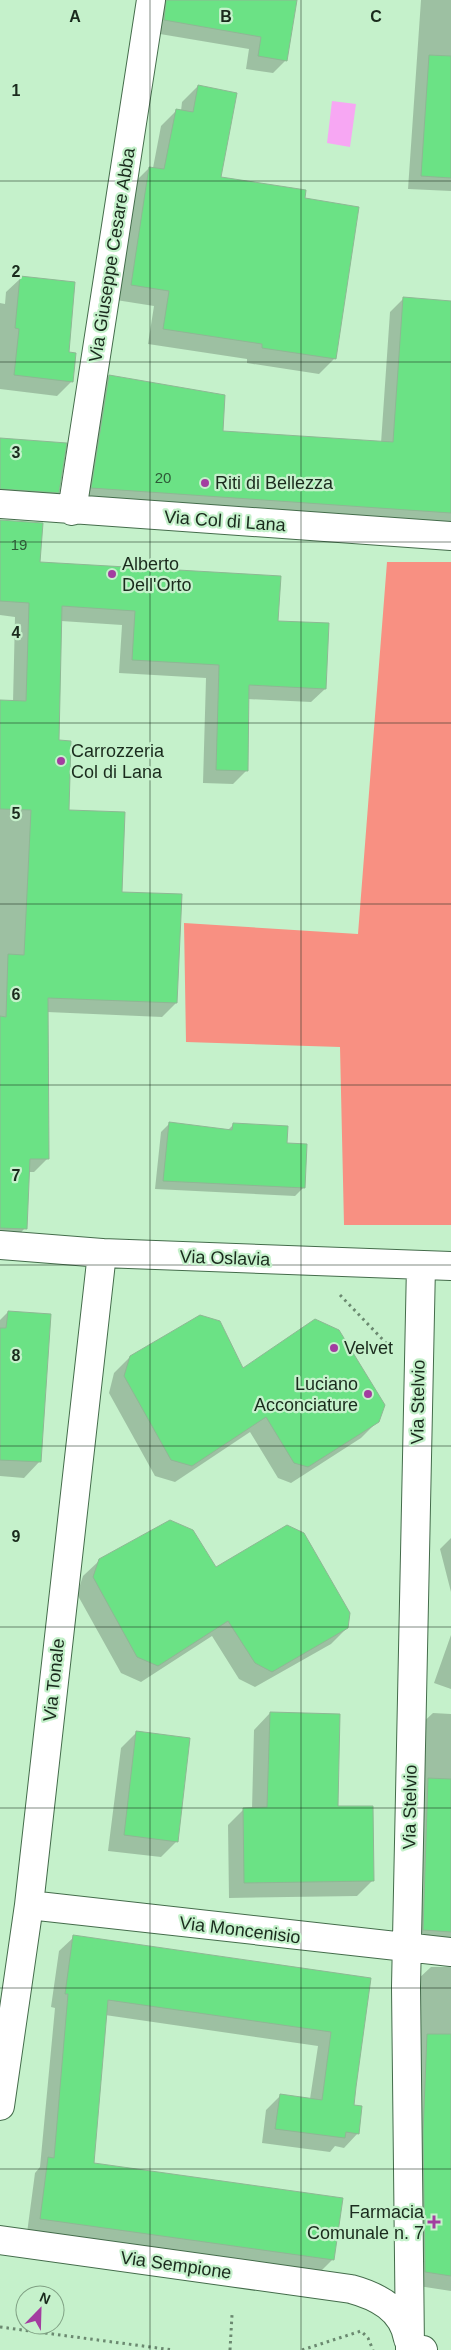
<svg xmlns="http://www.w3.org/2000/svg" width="451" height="2350" font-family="Arial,sans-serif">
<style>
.green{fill:#f89082}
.water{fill:#f7a7f3}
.shadow{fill:#0003}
.building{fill:#6be285;stroke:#8eb894}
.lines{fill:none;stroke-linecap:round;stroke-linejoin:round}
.minor-casing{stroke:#446c4b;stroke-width:30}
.path{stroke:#6b8970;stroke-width:3;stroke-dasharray:2.5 4;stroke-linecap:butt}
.minor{stroke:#fff;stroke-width:28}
.grid{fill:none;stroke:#1a2b1d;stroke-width:1;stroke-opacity:0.55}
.poi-dot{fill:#a33da0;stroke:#c5f1cb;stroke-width:2}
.labels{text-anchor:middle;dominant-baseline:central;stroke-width:4.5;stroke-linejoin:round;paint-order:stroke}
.number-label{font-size:15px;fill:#2e5937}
.street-label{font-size:18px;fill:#1a2b1d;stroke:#c5f1cb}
.poi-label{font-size:18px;fill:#1a2b1d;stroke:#c5f1cb;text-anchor:start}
.grid-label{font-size:16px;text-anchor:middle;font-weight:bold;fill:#1a2b1d;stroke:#c5f1cb;stroke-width:4.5;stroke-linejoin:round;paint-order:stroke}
</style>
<rect width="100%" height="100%" fill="#c5f1cb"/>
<path class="green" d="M 387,562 L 451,562 L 451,1225 L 344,1225 L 340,1047 L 186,1042 L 184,923 L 358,934 Z"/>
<path class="water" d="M 332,101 L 356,104 L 350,147 L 327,143 Z"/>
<path class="shadow" d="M 165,0 L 295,0 L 286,60 L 273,73 L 246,69 L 249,49 L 160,34 Z
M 421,0 L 451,0 L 451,191 L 408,189 Z
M 198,86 L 219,178 L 304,199 L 335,358 L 319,374 L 247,363 L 247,359 L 148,344 L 154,306 L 116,300 L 134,183 L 149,168 L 153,168 L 161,126 L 177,110 L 181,111 L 182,102 Z
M 21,278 L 67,353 L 71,382 L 57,396 L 0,389 L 0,303 L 5,304 L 6,292 Z
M 403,299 L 451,302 L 451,526 L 79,500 L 96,390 L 109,376 L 222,432 L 381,443 L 390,312 Z
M 0,439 L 58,492 L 44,506 L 0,503 Z
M 0,520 L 39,563 L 277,622 L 325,689 L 311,702 L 248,699 L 246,771 L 233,784 L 203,783 L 206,678 L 119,673 L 122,625 L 61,621 L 58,741 L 67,811 L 121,893 L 176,1003 L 162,1017 L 47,1012 L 48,1158 L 34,1172 L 28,1172 L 25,1228 L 12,1242 L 0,1242 L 0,701 L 13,702 L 15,617 L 0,615 Z
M 169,1124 L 227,1131 L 233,1125 L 286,1145 L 304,1187 L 295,1196 L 155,1189 L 161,1132 Z
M 8,1312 L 40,1461 L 24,1478 L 0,1476 L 0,1320 Z
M 130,1357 L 243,1370 L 378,1421 L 361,1438 L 291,1483 L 278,1478 L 250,1432 L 175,1482 L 155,1476 L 109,1393 L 114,1373 Z
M 451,1538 L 451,1592 L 440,1549 Z
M 100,1560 L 216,1568 L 347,1628 L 331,1644 L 255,1687 L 239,1679 L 212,1636 L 141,1682 L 121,1673 L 77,1594 L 83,1576 Z
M 451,1635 L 451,1689 L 434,1683 Z
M 270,1713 L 336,1808 L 373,1880 L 357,1896 L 229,1898 L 228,1825 L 244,1809 L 252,1809 L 254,1730 Z
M 433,1713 L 451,1714 L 451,1958 L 419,1947 L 419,1726 Z
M 137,1732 L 177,1841 L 161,1857 L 108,1851 L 121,1748 Z
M 74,1937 L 370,1979 L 353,2106 L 358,2133 L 344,2148 L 335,2146 L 330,2152 L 262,2143 L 266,2110 L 281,2095 L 310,2099 L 318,2046 L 105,2015 L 93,2164 L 333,2259 L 319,2273 L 27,2233 L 35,2173 L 40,2167 L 55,2008 L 51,2007 L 59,1951 Z
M 431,1967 L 451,1967 L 451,2291 L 412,2285 L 417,1980 Z"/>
<path class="building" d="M 166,0 L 297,0 L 287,61 L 258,56 L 261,37 L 164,20 Z
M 429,55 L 451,56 L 451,178 L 421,176 Z
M 198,85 L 237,93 L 221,177 L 306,190 L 305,198 L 359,207 L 336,359 L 262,348 L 262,344 L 163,329 L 169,291 L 131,285 L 149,167 L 164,169 L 176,109 L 193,112 Z
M 20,276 L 75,282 L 69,352 L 76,353 L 73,382 L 14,375 L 19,329 L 15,328 Z
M 403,297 L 451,301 L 451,513 L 91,488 L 109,375 L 225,395 L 223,431 L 393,442 Z
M 0,438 L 67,443 L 59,493 L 0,489 Z
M 0,520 L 43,523 L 40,562 L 281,576 L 278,621 L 329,623 L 326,689 L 249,685 L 248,771 L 216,770 L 219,665 L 132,660 L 135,611 L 62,606 L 59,740 L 71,741 L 69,810 L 125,812 L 122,892 L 182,894 L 177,1003 L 48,998 L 49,1159 L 30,1159 L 27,1229 L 0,1228 L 0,1016 L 6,1017 L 8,954 L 24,955 L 31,810 L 0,809 L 0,700 L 26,701 L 29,603 L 0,601 Z
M 169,1122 L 232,1130 L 233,1123 L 288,1126 L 287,1143 L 307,1144 L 305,1188 L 163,1181 Z
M 8,1311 L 51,1314 L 41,1462 L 0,1460 L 0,1328 L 6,1328 Z
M 200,1315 L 220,1321 L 243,1368 L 315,1319 L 339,1330 L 385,1405 L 379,1422 L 308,1467 L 294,1463 L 266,1417 L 192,1466 L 171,1460 L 124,1376 L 130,1356 Z
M 170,1520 L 193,1530 L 216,1567 L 287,1525 L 304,1533 L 350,1613 L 348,1628 L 272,1672 L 255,1663 L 228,1621 L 158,1666 L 137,1657 L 93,1577 L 99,1559 Z
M 270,1712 L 340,1714 L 338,1806 L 373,1806 L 374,1881 L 244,1883 L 243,1808 L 267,1807 Z
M 136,1731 L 190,1738 L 178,1842 L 124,1835 Z
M 428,1778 L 451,1779 L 451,1932 L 423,1930 Z
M 73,1935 L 371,1978 L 356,2087 L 354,2105 L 362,2106 L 359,2134 L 346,2132 L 345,2138 L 275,2129 L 280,2094 L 322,2100 L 331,2032 L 108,2000 L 94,2163 L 343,2198 L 334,2260 L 40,2219 L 48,2157 L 54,2158 L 68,1994 L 65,1994 Z
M 427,2034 L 451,2034 L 451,2276 L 425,2272 L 423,2133 Z"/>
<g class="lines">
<defs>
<path id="minor" d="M 0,504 L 451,536
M 72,511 L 151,0
M 0,1245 L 102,1253 L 451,1266
M 421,1265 L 406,1987 L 410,2349 L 423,2350
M 29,1905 L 451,1952
M 0,2106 L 29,1905 L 102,1253
M 0,2240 L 351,2289 C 377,2296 403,2309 408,2339"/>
</defs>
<use href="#minor" class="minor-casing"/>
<path class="path" d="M 340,1295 L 386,1343
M 0,2327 L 173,2350
M 230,2350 L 232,2315
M 302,2350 L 361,2331 L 368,2338 L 373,2350"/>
<use href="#minor" class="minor"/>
</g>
<path class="grid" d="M 150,0 L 150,2350M 301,0 L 301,2350M 0,181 L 451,181M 0,362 L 451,362M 0,542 L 451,542M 0,723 L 451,723M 0,904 L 451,904M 0,1085 L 451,1085M 0,1265 L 451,1265M 0,1446 L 451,1446M 0,1627 L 451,1627M 0,1808 L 451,1808M 0,1988 L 451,1988M 0,2169 L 451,2169"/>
<g class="poi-dot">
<circle cx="205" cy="483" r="5"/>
<circle cx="112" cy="574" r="5"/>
<circle cx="61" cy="761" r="5"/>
<circle cx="334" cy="1348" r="5"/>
<circle cx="368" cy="1394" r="5"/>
<path d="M431.5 2214.5h5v5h5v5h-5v5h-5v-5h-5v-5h5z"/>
</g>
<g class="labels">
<g class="number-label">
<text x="163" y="477">20</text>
<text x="19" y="544">19</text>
</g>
<g class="street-label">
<text transform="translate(112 255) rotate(-81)">Via Giuseppe Cesare Abba</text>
<text transform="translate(225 521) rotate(4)">Via Col di Lana</text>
<text transform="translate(225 1258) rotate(2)">Via Oslavia</text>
<text transform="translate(418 1402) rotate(-89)">Via Stelvio</text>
<text transform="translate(54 1680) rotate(-84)">Via Tonale</text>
<text transform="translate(410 1807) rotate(-89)">Via Stelvio</text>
<text transform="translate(240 1930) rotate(7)">Via Moncenisio</text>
<text transform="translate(176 2265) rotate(8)">Via Sempione</text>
</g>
<g class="poi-label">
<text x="215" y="483">Riti di Bellezza</text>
<text x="122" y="564">Alberto<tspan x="122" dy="21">Dell'Orto</tspan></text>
<text x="71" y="751">Carrozzeria<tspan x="71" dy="21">Col di Lana</tspan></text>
<text x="344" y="1348">Velvet</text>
<text x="358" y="1384" text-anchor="end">Luciano<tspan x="358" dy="21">Acconciature</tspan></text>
<text x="424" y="2212" text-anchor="end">Farmacia<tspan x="424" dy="21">Comunale n. 7</tspan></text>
</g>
</g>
<g class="grid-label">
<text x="75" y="22">A</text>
<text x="226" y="22">B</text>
<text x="376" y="22">C</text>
<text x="16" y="96">1</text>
<text x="16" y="277">2</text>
<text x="16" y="458">3</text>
<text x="16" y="638">4</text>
<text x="16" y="819">5</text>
<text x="16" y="1000">6</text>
<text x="16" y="1181">7</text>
<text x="16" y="1361">8</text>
<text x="16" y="1542">9</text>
</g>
<g transform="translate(40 2310) rotate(23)"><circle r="24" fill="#c5f1cb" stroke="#81a285"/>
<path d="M0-4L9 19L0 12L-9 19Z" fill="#a33da0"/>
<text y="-8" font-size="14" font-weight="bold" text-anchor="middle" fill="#1a2b1d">N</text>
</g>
</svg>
